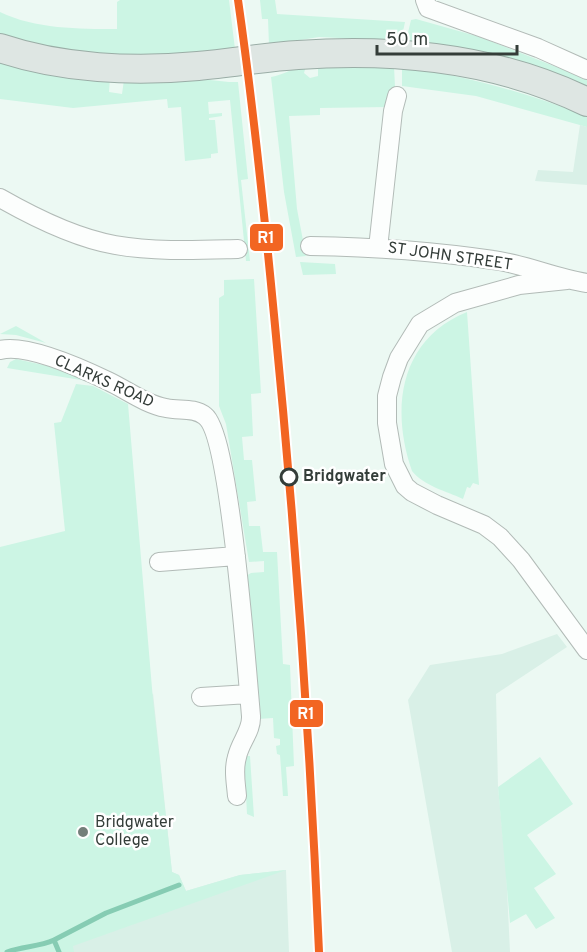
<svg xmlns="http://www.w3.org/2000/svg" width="587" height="952" font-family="Overpass,sans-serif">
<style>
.built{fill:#d9f0e7}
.green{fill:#ccf5e4}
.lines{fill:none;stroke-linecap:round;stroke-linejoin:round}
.stream{stroke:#86ccb3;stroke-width:5}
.street-casing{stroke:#b2bbb7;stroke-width:20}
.primary-casing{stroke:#9aada6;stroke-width:30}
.street{stroke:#fcfefd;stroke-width:18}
.primary{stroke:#dee6e3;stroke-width:28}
.rail-1-casing{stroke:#fff;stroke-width:12}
.rail-1{stroke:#f26522;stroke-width:8}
.stop-dot{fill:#fff;stroke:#343d39;stroke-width:3}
.poi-dot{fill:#747f7a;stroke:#fff;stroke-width:2}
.labels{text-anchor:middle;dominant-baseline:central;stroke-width:5;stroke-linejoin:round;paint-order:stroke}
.street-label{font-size:16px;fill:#343d39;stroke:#fff}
.stop-label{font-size:16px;font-weight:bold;fill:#343d39;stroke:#fff;text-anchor:start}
.poi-label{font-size:16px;fill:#343d39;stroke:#fff;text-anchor:start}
.line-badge{stroke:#fff;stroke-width:2}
.badge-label{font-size:16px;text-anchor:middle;font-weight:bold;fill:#fff}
</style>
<rect width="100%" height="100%" fill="#ecf9f3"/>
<path class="built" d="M 580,125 L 587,127 L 587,185 L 535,181 L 538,170 L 573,172 Z
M 557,634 L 567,647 L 496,694 L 498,787 L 506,868 L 510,952 L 452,952 L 408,700 L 430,665 L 502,654 Z
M 153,693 L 172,872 L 179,875 L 186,891 L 240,875 L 286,870 L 289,952 L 0,952 Z"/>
<path class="green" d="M 120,0 L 229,0 L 235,49 C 173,55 107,59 45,47 C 30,43 15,39 0,35 L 0,12 C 35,29 79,29 117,29 L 117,2 Z
M 260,0 L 275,0 L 277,14 L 405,22 L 401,41 L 319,37 L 269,45 L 268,19 L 262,19 Z
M 416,19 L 480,37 L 582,77 L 587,80 L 587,92 L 406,41 L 411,20 Z
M 0,60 L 110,78 L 109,92 L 122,94 L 124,80 L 182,77 L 229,82 L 238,82 L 248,179 L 241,180 L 250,261 L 246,261 L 230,100 L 208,102 L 209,114 L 222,113 L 222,116 L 209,118 L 209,120 L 215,120 L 218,153 L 211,154 L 211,158 L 185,161 L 181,107 L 168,108 L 167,99 L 73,108 L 0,99 Z
M 306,66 L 304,73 L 310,78 L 318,76 L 318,67 L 394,66 L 395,87 L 391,90 L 388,107 L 320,108 L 320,115 L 289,116 L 297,209 L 306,256 L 296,257 L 284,192 L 271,77 C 284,75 293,67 306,66 Z
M 402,67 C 466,76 527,92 587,117 L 587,127 L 476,96 L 402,86 Z
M 300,262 L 335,264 L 336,274 L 303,275 Z
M 254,279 L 261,393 L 251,394 L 253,436 L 242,437 L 244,460 L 252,460 L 256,501 L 247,502 L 249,526 L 260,526 L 263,552 L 277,552 L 283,664 L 290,665 L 294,766 L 286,767 L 288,796 L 283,796 L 280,755 L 277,754 L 276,746 L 280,745 L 280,739 L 274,738 L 273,718 L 258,719 L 246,576 L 251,573 L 264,572 L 264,561 L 249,562 L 226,424 L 219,406 L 219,298 L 224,295 L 224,280 Z
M 467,312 L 479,485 L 473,483 L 470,488 L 467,487 L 463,499 C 446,491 424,486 412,471 C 390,408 400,339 467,312 Z
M 16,326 L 46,343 L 16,335 L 0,334 Z
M 16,359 L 48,366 L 87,381 L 7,368 L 10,362 Z
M 76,384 L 93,386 L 128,404 L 153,700 L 172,872 L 179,875 L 186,891 L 240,875 L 286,870 L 73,946 L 74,952 L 0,952 L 0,547 L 65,531 L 54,423 L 61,422 Z
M 244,756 L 250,756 L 254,817 L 247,814 Z
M 540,757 L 573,804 L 527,835 L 556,874 L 534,888 L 555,918 L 536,929 L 526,914 L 510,923 L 498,787 Z"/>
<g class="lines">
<path class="stream" d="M 7,952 C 23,946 39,947 54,940
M 59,952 L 54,940 L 106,913 L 179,885"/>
<defs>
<path id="street" d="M 425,0 L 428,8 L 538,48 L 587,70
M 0,198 C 35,218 75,238 115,245 C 155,252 198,250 238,249
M 310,246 C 372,247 433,251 493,260 C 525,264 555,278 587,283
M 378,248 L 393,111 L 397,96
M 567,280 L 519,285 L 455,303 L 420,324 L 399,358 L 392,377 L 387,396 L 387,423 L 394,464 L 405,486 L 412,492 L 437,505 L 484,525 L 500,537 L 521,560 L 587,650
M 0,350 C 27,343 83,369 108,381 C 127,390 145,404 166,408 C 179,411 194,407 205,416 C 230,435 247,672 251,716 C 252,731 240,742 237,757 C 233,770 236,783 237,796
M 159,562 L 236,556
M 201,697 L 249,694"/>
<path id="primary" d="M 0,48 C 62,69 134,72 198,66 C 232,63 265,57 298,55 C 397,48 497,58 587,102"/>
</defs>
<use href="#street" class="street-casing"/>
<use href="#primary" class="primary-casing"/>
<use href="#street" class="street"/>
<use href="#primary" class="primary"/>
<defs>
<path id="rail-1" d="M 238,0 C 253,104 264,210 274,315 C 295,527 310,739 319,952"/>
</defs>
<use href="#rail-1" class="rail-1-casing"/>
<use href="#rail-1" class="rail-1"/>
</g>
<circle class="stop-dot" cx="289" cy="477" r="8"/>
<circle class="poi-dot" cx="83" cy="832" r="6"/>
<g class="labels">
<g class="street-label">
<text transform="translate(450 257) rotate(8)">ST JOHN STREET</text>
<text transform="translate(104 382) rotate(24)">CLARKS ROAD</text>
</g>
<g class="stop-label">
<text x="303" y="477">Bridgwater</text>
</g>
<g class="poi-label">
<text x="95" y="823">Bridgwater<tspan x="95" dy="18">College</tspan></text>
</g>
</g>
<g class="line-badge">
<rect x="249" y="223" width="35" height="29" rx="6" fill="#f26522"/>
<rect x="289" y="699" width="35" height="29" rx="6" fill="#f26522"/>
</g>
<g class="badge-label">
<text x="266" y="243">R1</text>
<text x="306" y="719">R1</text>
</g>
<path d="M377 45v9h140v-9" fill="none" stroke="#343d39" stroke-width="3"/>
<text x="386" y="45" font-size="18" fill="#343d39" stroke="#ffffff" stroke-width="4.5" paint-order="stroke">50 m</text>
</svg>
